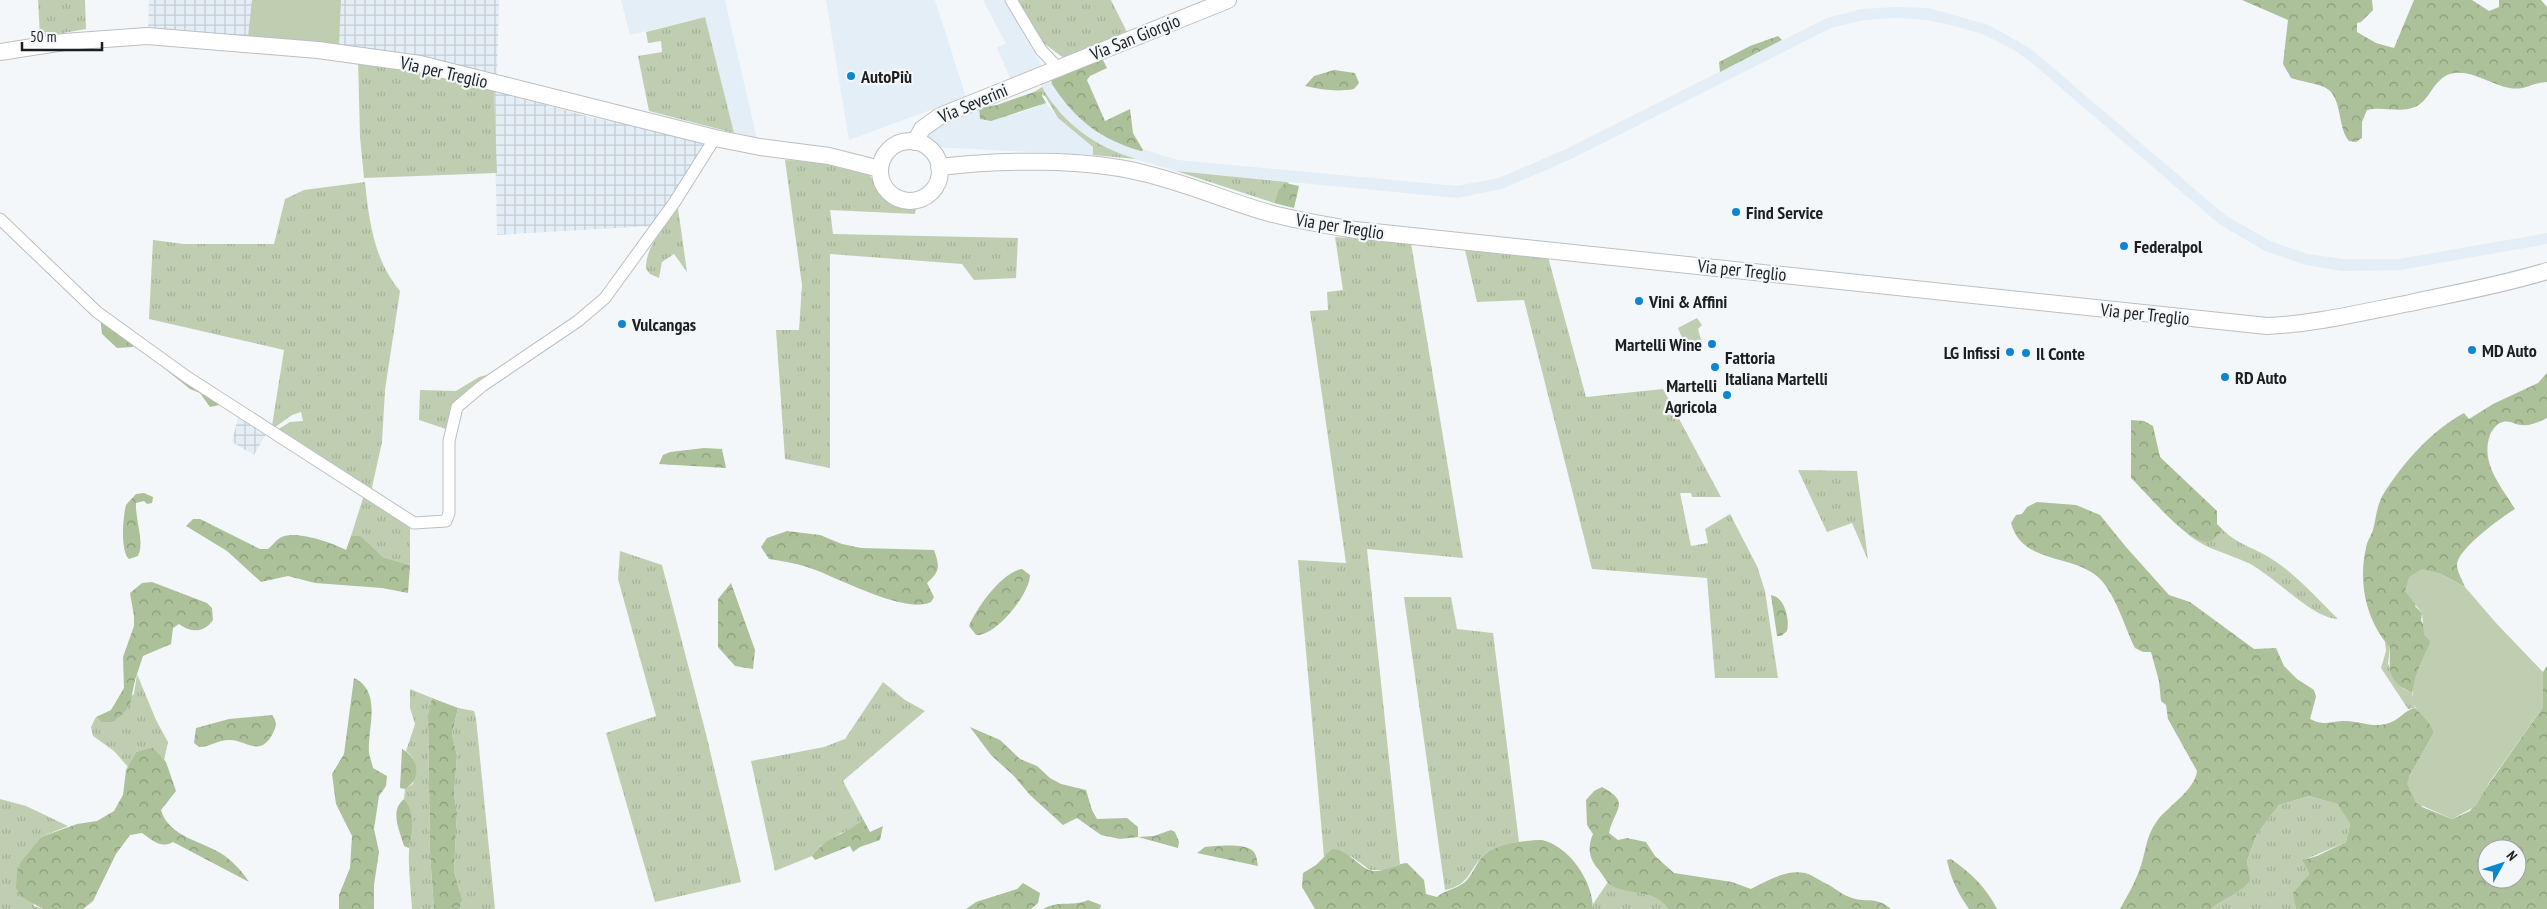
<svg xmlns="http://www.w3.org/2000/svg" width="2547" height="909" font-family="'PT Sans Narrow',sans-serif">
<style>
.built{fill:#e4eef6}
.industrial{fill:url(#industrial-grid)}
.grass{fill:url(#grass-tufts)}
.forest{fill:url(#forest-crowns);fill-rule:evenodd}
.garden{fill:#bfceb1}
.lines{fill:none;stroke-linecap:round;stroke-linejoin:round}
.street-casing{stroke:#bcbfc2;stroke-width:13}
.secondary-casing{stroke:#bcbfc2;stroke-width:18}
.street{stroke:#fff;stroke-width:11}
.secondary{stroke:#fff;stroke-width:16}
.poi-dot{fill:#0c87cf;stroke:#f3f7f9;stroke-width:2}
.labels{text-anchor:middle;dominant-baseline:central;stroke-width:4.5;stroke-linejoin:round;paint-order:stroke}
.street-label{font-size:18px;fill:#1d1e1f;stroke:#f3f7f9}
.poi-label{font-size:18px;font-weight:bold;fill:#1d1e1f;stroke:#f3f7f9;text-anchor:start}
</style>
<defs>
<pattern id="industrial-grid" width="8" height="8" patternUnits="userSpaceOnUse" patternTransform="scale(1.25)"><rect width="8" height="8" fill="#e4eef6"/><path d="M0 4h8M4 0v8" fill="none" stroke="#c3ccd2"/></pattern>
<pattern id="grass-tufts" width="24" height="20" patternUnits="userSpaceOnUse" patternTransform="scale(1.25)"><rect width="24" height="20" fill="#bfceb1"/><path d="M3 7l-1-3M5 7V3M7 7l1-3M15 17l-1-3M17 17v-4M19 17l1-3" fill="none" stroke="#a4b098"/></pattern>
<pattern id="forest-crowns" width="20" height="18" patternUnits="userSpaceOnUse" patternTransform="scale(1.25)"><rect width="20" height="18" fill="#acc09a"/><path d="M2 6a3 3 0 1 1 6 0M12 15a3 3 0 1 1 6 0" fill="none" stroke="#8b9b7d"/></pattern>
</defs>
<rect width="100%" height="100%" fill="#f3f7f9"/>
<path class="built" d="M 621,0 L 725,0 L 757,139 L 734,133 L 705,17 L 630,35 Z
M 826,0 L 935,0 L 966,97 L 849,140 Z
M 983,0 L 1004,0 L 1061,98 L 1086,124 L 1121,143 L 1178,160 L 1457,186 L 1499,178 L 1566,149 L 1827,18 L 1862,9 L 1897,7 L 1928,8 L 1989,25 L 2031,49 L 2225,215 L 2270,241 L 2308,254 L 2343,259 L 2399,259 L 2547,233 L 2547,244 L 2400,270 L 2342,271 L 2306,265 L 2265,251 L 2219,224 L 2032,63 L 2014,50 L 1985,35 L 1955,26 L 1927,20 L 1897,18 L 1864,20 L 1831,28 L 1571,159 L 1502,189 L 1457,198 L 1176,171 L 1117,154 L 1079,133 L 1052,105 L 1033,72 L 1011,81 L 997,47 L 1006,44 Z
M 1046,103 L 1058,118 L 1093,147 L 1093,155 L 930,147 L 922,141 L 925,131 L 979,108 L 980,119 L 985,121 L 1020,113 Z"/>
<path class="industrial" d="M 149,0 L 499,0 L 497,75 L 148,31 Z
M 494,91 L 594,118 L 708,141 L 652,226 L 497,235 Z
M 239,413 L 267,432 L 254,455 L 232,442 Z"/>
<path class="grass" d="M 38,0 L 85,0 L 86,29 L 40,37 Z
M 1018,0 L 1111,0 L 1129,36 L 1065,59 L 1042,42 Z
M 705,17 L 734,133 L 649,111 L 638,56 L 662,52 L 661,41 L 648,43 L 646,32 Z
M 358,59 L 494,90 L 497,173 L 364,178 L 360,137 Z
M 1042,87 C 1063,124 1096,147 1136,159 L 1093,155 L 1093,147 L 1058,118 L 1045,96 L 1034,92 Z
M 785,160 C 803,161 836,159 852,164 C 884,173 870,208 916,208 L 915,214 L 830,210 L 833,234 L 1018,238 L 1016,278 L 974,280 L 962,264 L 830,254 L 830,468 L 785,459 L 776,330 L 799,330 L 802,285 Z
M 1176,171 L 1287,182 L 1289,183 L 1278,191 L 1274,203 Z
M 365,182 C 369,221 374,260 400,291 L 385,390 L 382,442 L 371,492 L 277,430 L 290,422 L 303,421 L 301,412 L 292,415 L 274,428 L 272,426 L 284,350 L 149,319 L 153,240 L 184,244 L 274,244 L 285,199 L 304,190 Z
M 678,208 L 687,272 L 674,254 L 662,262 L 659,278 L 650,274 L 646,269 C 645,246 666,225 678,208 Z
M 1335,237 L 1411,243 L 1463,558 L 1367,549 L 1400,864 L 1384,870 L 1370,870 L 1352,857 L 1332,850 L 1324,857 L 1298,560 L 1346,563 L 1310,311 L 1328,310 L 1327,292 L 1343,290 Z
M 1465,250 L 1548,257 L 1586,397 L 1663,389 L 1721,497 L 1692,497 L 1691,493 L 1680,493 L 1691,546 L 1708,543 L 1705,529 L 1730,514 L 1757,566 L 1765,591 L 1778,678 L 1715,678 L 1707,578 L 1592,569 L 1524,300 L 1477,302 Z
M 490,374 L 468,393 L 449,430 L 419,420 L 420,390 L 456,391 L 479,377 Z
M 1798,470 L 1857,471 L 1868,560 L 1852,523 L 1827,532 Z
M 364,495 L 410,525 L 410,565 L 383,557 L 360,537 L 351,536 Z
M 2223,530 C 2236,543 2251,547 2267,556 C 2294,572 2316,597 2338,619 C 2311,618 2273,574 2246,562 C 2224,552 2202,548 2184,531 C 2203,545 2206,545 2223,530 Z
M 620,551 L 662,565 L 706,734 L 741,882 L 655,902 L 606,733 L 656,716 L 618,579 Z
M 1404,597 L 1451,597 L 1457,629 L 1493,633 L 1519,842 C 1509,845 1492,847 1485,854 C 1468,869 1471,885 1445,890 Z
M 2385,641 L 2390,647 L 2388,664 L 2404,689 L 2412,693 L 2415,708 L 2408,709 L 2381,668 L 2386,651 Z
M 137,674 L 156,720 L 168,742 L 164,761 L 152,747 L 136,752 L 128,767 L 114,751 L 93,736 L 91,727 L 96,717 L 101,722 L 134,694 Z
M 883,682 L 905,700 L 925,711 L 843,781 L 863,819 L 850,831 L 841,833 L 819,847 L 812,856 L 775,871 L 751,761 L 824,747 L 845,739 Z
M 410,689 L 432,698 L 428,714 L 430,854 L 434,909 L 412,909 C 411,890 408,870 409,851 C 409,832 417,815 404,799 L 405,789 L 413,784 C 415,771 418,759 406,751 L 415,724 L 410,708 Z
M 458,708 L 474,711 L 476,718 L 495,909 L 458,909 L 460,892 L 454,871 L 457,812 L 454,795 L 457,756 L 452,734 Z
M 2309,796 L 2337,804 L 2350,824 L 2346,842 L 2304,860 L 2309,874 L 2294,893 L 2296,909 L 2211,909 C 2226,897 2236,896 2249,881 L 2247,861 L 2257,834 L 2279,805 Z
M 0,799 L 26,806 L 68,826 L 41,837 L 21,861 L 34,906 L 43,909 L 0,909 Z
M 1608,882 C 1626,892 1656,890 1668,909 L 1593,909 L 1593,904 Z"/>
<path class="forest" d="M 2242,0 L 2372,0 L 2373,10 L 2361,22 L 2357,23 L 2357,32 L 2376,43 L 2394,48 L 2414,0 L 2472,0 L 2489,11 L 2499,7 L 2499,0 L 2541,0 L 2547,7 L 2547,82 C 2533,82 2524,91 2510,88 C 2491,85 2470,68 2450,74 C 2434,79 2430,99 2417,106 C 2402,114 2384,106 2367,110 L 2362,122 L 2362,138 L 2356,142 L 2349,141 C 2337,127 2343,98 2326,88 C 2317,83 2302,82 2291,78 L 2283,64 L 2288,20 Z
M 1778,36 L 1782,40 L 1720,72 L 1719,62 L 1750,46 Z
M 1100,54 L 1107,68 L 1090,76 L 1087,80 L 1105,121 L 1130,109 L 1133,133 L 1143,150 L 1141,151 C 1100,139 1075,120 1052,84 L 1051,79 Z
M 1334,70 L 1355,73 L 1359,83 L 1354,89 C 1338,92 1322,90 1305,86 L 1314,76 Z
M 1034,92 L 1040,92 L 1046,103 L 991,121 L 980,119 L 979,108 L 997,105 Z
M 1285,183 L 1299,186 L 1294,208 L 1274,203 L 1278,191 Z
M 100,316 L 224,404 L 210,407 L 200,393 L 190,389 L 134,344 L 133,347 L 117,348 L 102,334 Z
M 2547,373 L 2547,418 C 2539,422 2530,426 2521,425 C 2515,425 2510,420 2503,422 C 2497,423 2492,430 2490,435 C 2480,463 2501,486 2515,509 C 2502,517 2457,549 2457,565 C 2457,572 2463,581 2465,587 L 2439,573 L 2415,606 L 2422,613 L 2421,620 L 2431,642 L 2417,674 L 2412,693 C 2386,679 2390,672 2390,647 C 2366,621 2358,582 2366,548 C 2367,541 2371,536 2373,530 C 2376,518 2377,504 2384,493 C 2404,462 2431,431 2464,413 L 2469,419 L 2493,404 L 2538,383 Z
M 2131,420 L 2144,421 L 2153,426 L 2160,457 L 2217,511 L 2217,524 L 2223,530 C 2219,534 2213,541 2208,542 C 2189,545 2145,491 2131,478 Z
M 704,448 L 722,449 L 726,468 L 659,464 L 663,455 L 670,452 Z
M 144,493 L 153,497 L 152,503 L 147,504 L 144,501 L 136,503 C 135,520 145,542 138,556 L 129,559 C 120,551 123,517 126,505 L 136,494 Z
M 2037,502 L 2076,505 L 2100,515 L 2126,547 L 2169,595 L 2190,602 L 2254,649 L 2276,648 L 2284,666 L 2297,679 L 2314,690 L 2316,697 L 2310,719 C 2325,726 2327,722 2343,721 C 2359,720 2372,729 2389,723 C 2399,720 2405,710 2415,708 L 2429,720 L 2434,733 L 2409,777 L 2422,807 L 2452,819 L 2470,811 L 2543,707 L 2543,672 L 2547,666 L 2547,909 L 2296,909 L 2293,893 L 2309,874 L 2303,860 L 2317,856 L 2346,842 L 2350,824 L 2337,804 L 2309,796 L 2279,805 L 2257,834 L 2247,861 L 2250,881 C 2236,896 2226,897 2211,909 L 2120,909 C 2127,896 2134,885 2139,871 C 2146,854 2145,837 2157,821 C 2167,807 2195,790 2197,771 L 2168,719 L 2166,705 L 2161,701 L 2159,681 L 2151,652 L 2143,652 L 2135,648 C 2124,626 2116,594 2098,577 C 2072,554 2022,564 2011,523 L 2016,515 L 2022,514 L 2027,507 ZM 2487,849 L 2517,849 L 2517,879 L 2487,879 Z
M 193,519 L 200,519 L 260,549 L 268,549 C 272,546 275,541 280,538 C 294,529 332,543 346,550 L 351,536 L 360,536 L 383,557 L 410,565 L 408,593 L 382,588 L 315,583 L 288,576 L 261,582 L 227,551 L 186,526 Z
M 787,531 L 820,535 L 842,544 L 861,548 L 934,550 C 940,567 940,571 927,583 L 934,597 L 931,602 C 904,615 836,576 807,567 C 794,563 782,561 769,559 L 761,547 L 767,538 Z
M 1022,569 L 1030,575 C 1030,594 995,637 976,635 L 969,626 C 976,608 1003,571 1022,569 Z
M 152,582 L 207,603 L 212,608 L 213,620 C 204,633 191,633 179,624 L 173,628 L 171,644 L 143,656 L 135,680 L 130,704 L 121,716 L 111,722 L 101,722 L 96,717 L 111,710 L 124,688 L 123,657 L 134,626 L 134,616 L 130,593 L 142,583 Z
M 731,583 L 755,650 L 753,669 L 735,666 L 718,647 L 718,599 Z
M 1771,595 C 1785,597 1790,620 1787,631 L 1781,636 L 1777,636 Z
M 354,678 C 383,692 367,728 369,753 C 370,758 372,763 373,768 L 387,776 L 386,786 L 379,796 L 374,829 L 379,852 L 374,885 L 374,909 L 339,909 L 339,895 L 350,868 L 352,836 L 336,804 L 332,774 L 344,754 Z
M 432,698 L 458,708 L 452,734 L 457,756 L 454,795 L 457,812 L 454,871 L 462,900 L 458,909 L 434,909 L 430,854 L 428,714 Z
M 272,715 C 277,722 277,725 273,733 C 260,759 245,739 229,740 C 218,740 210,747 199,747 L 194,743 L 196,728 L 229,719 Z
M 970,727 L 1000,740 L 1020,759 L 1037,766 L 1050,778 L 1061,784 L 1086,790 L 1092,810 L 1097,819 L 1127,818 L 1138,827 L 1138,837 L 1154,836 L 1171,830 L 1175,832 L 1179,842 L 1178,848 L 1138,837 L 1120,839 L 1101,835 L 1077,818 L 1063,825 L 1030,795 L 1014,776 L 991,755 Z
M 152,747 L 166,762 L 176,791 L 161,810 C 169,838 204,841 225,856 C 234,863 243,872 249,882 L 173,842 C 161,849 152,840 142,833 L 130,835 L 116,854 L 93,901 L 83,909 L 43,909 L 22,897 L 16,888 L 17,873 L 21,861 L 41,837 L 77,824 L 97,821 L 114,811 L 123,795 L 126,770 L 136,752 Z
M 402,749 C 419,758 422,779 405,789 L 400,788 Z
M 1602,787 C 1632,803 1614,809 1609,833 L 1618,840 L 1627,838 L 1646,842 L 1655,856 L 1674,873 L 1732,882 L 1751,889 C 1766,881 1787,869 1805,873 C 1813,875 1822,882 1829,885 C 1837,890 1843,895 1852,898 C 1868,903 1876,896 1891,909 L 1668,909 C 1654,887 1626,897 1608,883 C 1605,879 1602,874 1599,870 C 1589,859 1587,848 1593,834 L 1587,825 L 1586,800 L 1594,791 Z
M 404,799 C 416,813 412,831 409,848 L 404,846 C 400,831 389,811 404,799 Z
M 863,819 L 870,832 L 883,826 L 880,840 L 860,847 L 853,852 L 850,846 L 815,860 L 812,856 C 828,834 845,837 863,819 Z
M 1542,840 C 1569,846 1593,881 1593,909 L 1315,909 L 1302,887 L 1303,873 L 1316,865 L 1332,849 C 1348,850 1356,864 1369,870 C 1381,874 1395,864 1407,863 L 1424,880 L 1426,894 L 1437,897 C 1446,889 1459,889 1467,880 C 1474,872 1477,861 1485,854 C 1496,844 1527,840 1542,840 Z
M 1205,847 C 1217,846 1244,843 1253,851 C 1257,855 1257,861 1258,866 L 1197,853 Z
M 1951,859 C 1971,873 1986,887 1997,909 L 1969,909 C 1958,893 1951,880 1947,860 Z
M 1023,883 L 1040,893 L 1038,903 L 1031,909 L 966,909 L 976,902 L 1017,889 Z
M 1088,900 L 1101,905 L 1100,909 L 1043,909 C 1059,900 1073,907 1088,900 Z"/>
<path class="garden" d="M 252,0 L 341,0 L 339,45 L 248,37 Z
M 1697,318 L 1702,325 L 1698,329 L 1701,340 L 1687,350 L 1678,328 Z
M 2422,569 L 2439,573 L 2465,587 L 2496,623 L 2543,672 L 2543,707 L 2489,783 L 2476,806 L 2452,819 L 2416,803 L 2407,784 L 2409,777 L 2434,733 C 2428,718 2423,719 2416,708 C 2405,693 2423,656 2431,642 L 2424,635 L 2422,613 L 2405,591 L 2409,577 Z"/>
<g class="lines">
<defs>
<path id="street" d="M 1011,0 L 1041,50 L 1058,68
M 0,219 L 97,312 L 187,377 L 414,523 L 446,521 L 449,513 L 449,441 L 457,407 L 482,386 L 578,321 L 605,298 L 674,203 L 715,138"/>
<path id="secondary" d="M 0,52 L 64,42 L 147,36 L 318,50 L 420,64 L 715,138 L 760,147 L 829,156 L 880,169
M880 171a30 30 0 1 1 60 0a30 30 0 1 1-60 0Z
M 915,142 L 922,129 L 940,116 L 1228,0
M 939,167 C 999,160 1085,158 1143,173 C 1186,183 1227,201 1269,213 C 1298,221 1326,225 1355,230 L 2267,326 C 2315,324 2363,312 2410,303 C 2456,293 2502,285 2547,271"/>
</defs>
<use href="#street" class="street-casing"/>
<use href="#secondary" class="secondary-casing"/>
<use href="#street" class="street"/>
<use href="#secondary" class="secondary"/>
</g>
<g class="poi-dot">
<circle cx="851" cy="76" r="5"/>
<circle cx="1736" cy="212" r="5"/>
<circle cx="2124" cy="246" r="5"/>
<circle cx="1639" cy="301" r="5"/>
<circle cx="622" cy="324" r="5"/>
<circle cx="1712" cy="344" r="5"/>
<circle cx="2472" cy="350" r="5"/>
<circle cx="2010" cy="352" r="5"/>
<circle cx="2026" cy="353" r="5"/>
<circle cx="1715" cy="367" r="5"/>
<circle cx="2225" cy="377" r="5"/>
<circle cx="1727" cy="395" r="5"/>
</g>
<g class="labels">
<g class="street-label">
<text transform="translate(1135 37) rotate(-22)">Via San Giorgio</text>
<text transform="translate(444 72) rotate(13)">Via per Treglio</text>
<text transform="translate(973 103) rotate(-23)">Via Severini</text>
<text transform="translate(1340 226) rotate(9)">Via per Treglio</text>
<text transform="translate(1742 270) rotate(6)">Via per Treglio</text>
<text transform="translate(2145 314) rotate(6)">Via per Treglio</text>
</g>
<g class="poi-label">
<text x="861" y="76">AutoPiù</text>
<text x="1746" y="212">Find Service</text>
<text x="2134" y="246">Federalpol</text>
<text x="1649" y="301">Vini &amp; Affini</text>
<text x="632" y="324">Vulcangas</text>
<text x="1702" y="344" text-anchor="end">Martelli Wine</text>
<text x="2482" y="350">MD Auto</text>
<text x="2000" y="352" text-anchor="end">LG Infissi</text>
<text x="2036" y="353">Il Conte</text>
<text x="1725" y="357">Fattoria<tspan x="1725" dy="21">Italiana Martelli</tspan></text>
<text x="2235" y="377">RD Auto</text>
<text x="1717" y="385" text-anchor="end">Martelli<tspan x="1717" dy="21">Agricola</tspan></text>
</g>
</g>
<g transform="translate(2502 864) rotate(50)"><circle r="24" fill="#f3f7f9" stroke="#9da0a2"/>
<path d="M0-4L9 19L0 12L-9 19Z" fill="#0c87cf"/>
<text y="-8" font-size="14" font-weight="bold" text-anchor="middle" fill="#1d1e1f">N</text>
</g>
<path d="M22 42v8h80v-8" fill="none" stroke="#1d1e1f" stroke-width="2.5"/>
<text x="30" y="42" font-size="15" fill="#1d1e1f" stroke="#f3f7f9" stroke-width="4" paint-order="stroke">50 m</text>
</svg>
